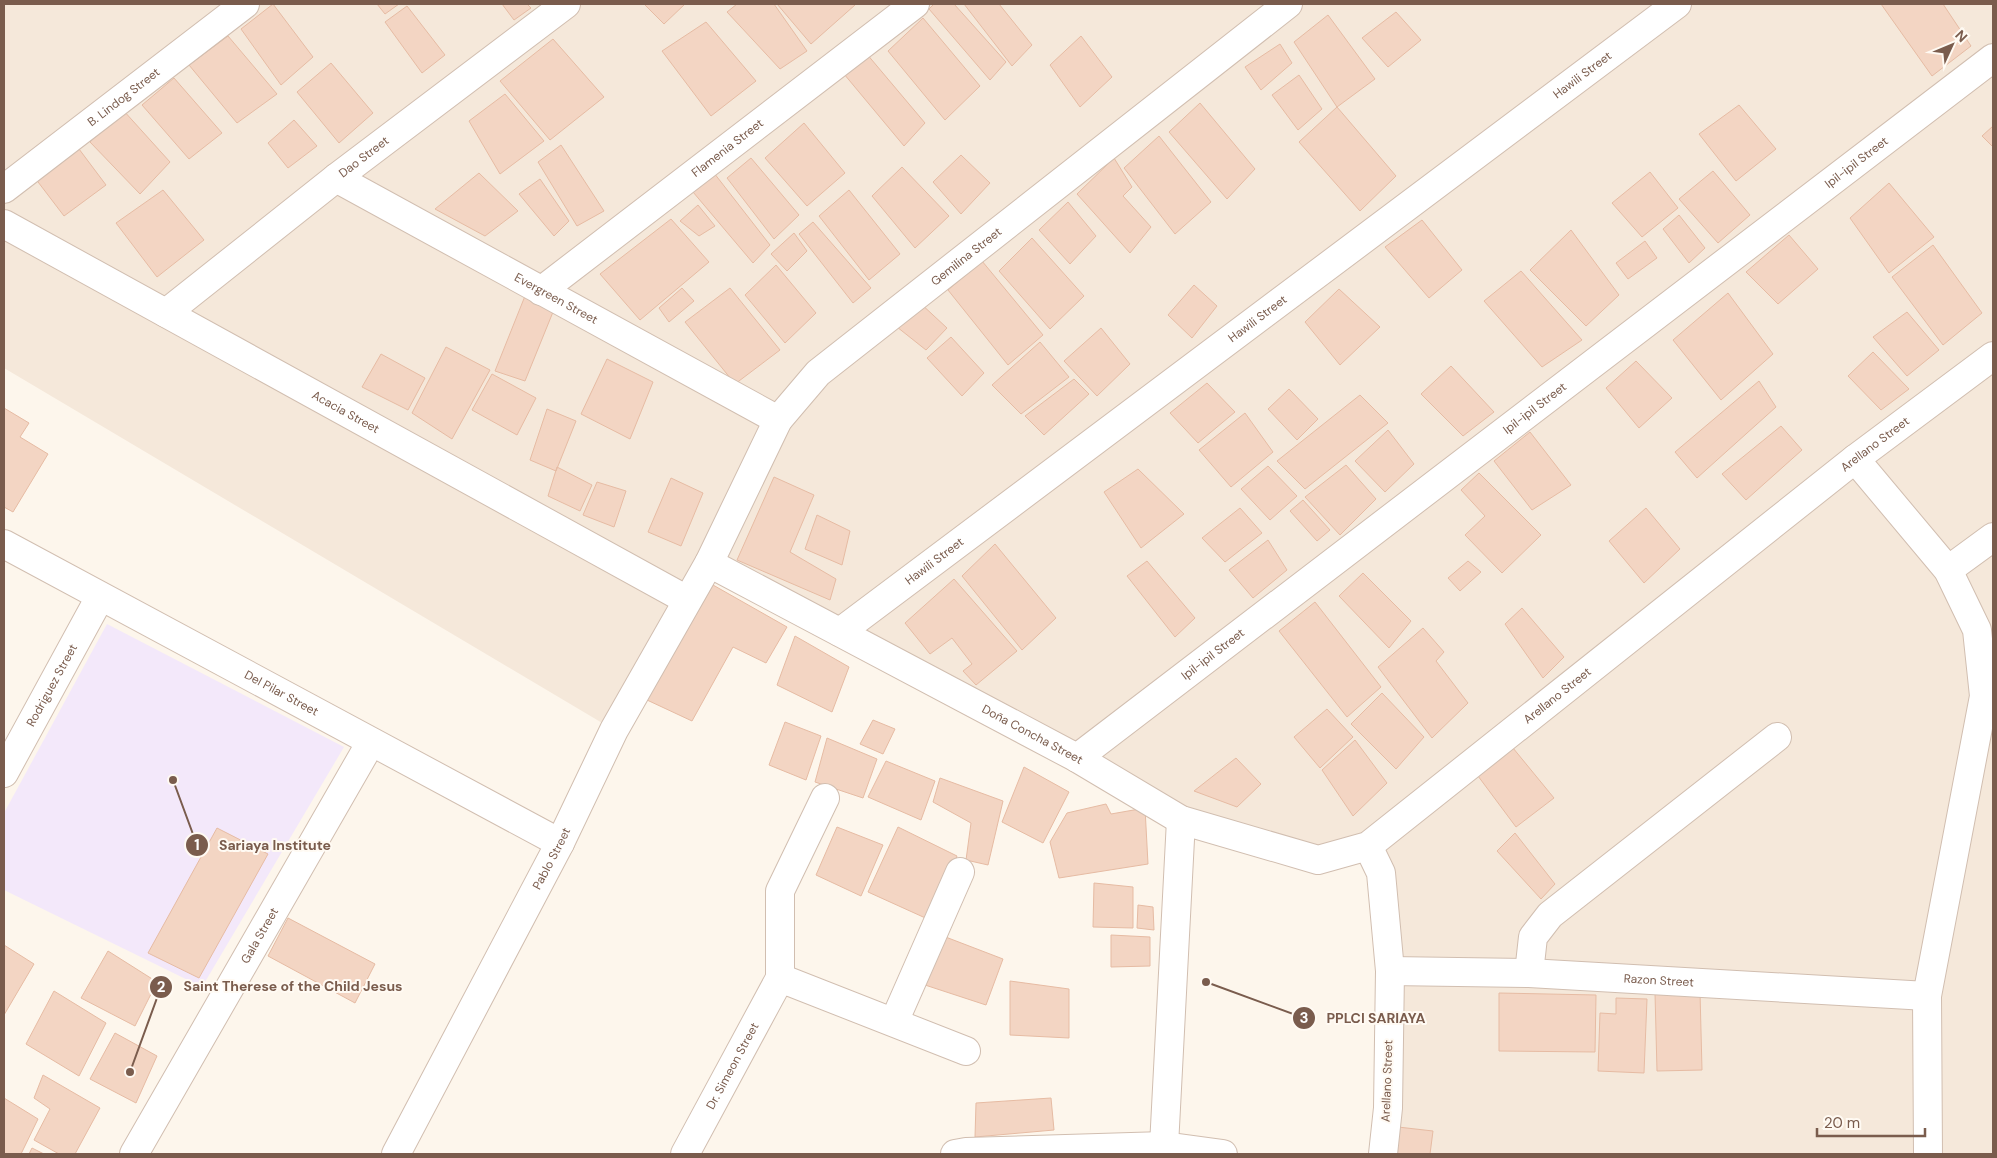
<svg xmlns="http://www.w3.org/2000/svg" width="1997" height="1158" font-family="'DM Sans',sans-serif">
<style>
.residential{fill:#f5e8da}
.education{fill:#f3e8fa}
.building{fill:#f3d5c3;stroke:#e6bba3}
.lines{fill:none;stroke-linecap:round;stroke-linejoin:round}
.minor-casing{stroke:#d1beb0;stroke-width:30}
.minor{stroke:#fff;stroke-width:28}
.labels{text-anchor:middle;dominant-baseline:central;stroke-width:4;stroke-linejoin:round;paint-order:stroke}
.street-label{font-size:12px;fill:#7a5c4d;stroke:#fffaf3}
.leader{fill:none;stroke:#7a5c4d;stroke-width:2}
.callout-dot{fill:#7a5c4d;stroke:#fffaf3;stroke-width:2}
.mark-label{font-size:15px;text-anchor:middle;font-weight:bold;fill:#fff}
.callout-label{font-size:14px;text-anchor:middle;font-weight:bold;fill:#7a5c4d;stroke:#fffaf3;stroke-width:4;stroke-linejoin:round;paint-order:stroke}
</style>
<rect width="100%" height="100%" fill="#fdf6ec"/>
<path class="residential" d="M 4,4 L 1993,4 L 1993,1154 L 1383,1154 L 1381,873 L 1348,853 L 1181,820 L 709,563 L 614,730 L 4,368 Z"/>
<path class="education" d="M 107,624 L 344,747 L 202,987 L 4,890 L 4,813 Z"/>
<path class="building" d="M 273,4 L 313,57 L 281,85 L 241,29 Z
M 377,4 L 399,4 L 385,14 Z
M 502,4 L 527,4 L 531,8 L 514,20 Z
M 644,4 L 685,4 L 664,24 Z
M 737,4 L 774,4 L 807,51 L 780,69 L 727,12 Z
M 777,4 L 854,4 L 855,5 L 811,44 Z
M 934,4 L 954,4 L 1006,62 L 990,80 L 929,9 Z
M 964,4 L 999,4 L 1032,45 L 1012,66 Z
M 1881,4 L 1943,4 L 1971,46 L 1932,76 Z
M 407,6 L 445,55 L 422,73 L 385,22 Z
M 1396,12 L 1421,40 L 1388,67 L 1362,38 Z
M 1328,15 L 1375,79 L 1337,107 L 1294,42 Z
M 923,18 L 980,86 L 945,120 L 888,51 Z
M 706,22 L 756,81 L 711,116 L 662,51 Z
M 228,36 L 277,94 L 237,123 L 189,65 Z
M 1081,36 L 1112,77 L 1080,107 L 1050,65 Z
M 553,39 L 604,97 L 550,140 L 500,81 Z
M 1280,44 L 1292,63 L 1261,90 L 1245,67 Z
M 866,53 L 925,123 L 904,146 L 844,74 Z
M 331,63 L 373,113 L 339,143 L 297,92 Z
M 1299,75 L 1322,109 L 1298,130 L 1272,95 Z
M 174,78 L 222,133 L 189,159 L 142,105 Z
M 505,94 L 544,141 L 500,174 L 469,121 Z
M 1200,103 L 1255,169 L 1227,199 L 1169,132 Z
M 1739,105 L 1776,149 L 1736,181 L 1699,134 Z
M 1337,107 L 1396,176 L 1360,211 L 1299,142 Z
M 123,110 L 170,162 L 140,194 L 90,142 Z
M 294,120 L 317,146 L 288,168 L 268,143 Z
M 804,123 L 845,173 L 807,206 L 765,158 Z
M 1993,126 L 1993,147 L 1982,136 Z
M 1159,136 L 1211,202 L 1175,234 L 1124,168 Z
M 76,145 L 106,185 L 64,216 L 35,178 Z
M 561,145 L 604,211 L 577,226 L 538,162 Z
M 961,155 L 990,183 L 961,214 L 933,182 Z
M 751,158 L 799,215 L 774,239 L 727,178 Z
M 1114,158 L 1132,187 L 1123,196 L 1151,227 L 1130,253 L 1077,194 Z
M 902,167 L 949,216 L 915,248 L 872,196 Z
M 1713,171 L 1750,215 L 1718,243 L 1679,199 Z
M 1650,172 L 1678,208 L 1642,237 L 1612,203 Z
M 479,173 L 518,211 L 485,236 L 435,209 Z
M 714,173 L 770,245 L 753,263 L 693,192 Z
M 540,179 L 569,221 L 554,236 L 519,194 Z
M 1889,183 L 1934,237 L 1889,273 L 1850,218 Z
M 163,190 L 204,240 L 157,277 L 116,223 Z
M 849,190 L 900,254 L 869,280 L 819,216 Z
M 1068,202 L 1096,236 L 1070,264 L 1039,230 Z
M 698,205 L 715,226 L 699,236 L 680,221 Z
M 1679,215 L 1705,248 L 1689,263 L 1663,229 Z
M 671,219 L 709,262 L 640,320 L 600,274 Z
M 1422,220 L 1462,270 L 1429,298 L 1385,247 Z
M 813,222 L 871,288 L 853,303 L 799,234 Z
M 1571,230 L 1619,295 L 1586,326 L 1530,270 Z
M 794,233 L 807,251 L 787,271 L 771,254 Z
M 1789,235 L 1818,269 L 1778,304 L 1746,272 Z
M 1032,238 L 1084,296 L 1050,329 L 999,271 Z
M 1645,241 L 1657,258 L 1628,279 L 1616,263 Z
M 1933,245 L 1982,313 L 1943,345 L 1892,277 Z
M 982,261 L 1043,335 L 1008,365 L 948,290 Z
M 776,265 L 816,313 L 785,343 L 745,295 Z
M 1521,271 L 1582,340 L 1542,367 L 1484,301 Z
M 1194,285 L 1217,306 L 1192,338 L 1168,315 Z
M 682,288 L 694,301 L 669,322 L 659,308 Z
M 730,288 L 780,350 L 735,384 L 685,322 Z
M 1339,289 L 1380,327 L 1340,365 L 1305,322 Z
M 1728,293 L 1773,354 L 1721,400 L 1673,340 Z
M 525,296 L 553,312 L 525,381 L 495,371 Z
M 919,302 L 947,328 L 926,350 L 897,327 Z
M 1907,312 L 1939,350 L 1907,376 L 1873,337 Z
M 1101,328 L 1130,364 L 1097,396 L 1064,361 Z
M 951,337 L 984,373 L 962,396 L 927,358 Z
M 1040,342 L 1069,377 L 1021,414 L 992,385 Z
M 446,347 L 490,370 L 452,439 L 412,413 Z
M 1873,352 L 1909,389 L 1881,410 L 1848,376 Z
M 381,354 L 425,378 L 408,410 L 362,387 Z
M 607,359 L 653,382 L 630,439 L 581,414 Z
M 1636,361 L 1672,398 L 1639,428 L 1606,388 Z
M 1451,366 L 1494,412 L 1463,436 L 1421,394 Z
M 492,374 L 536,398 L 517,435 L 472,410 Z
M 1074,379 L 1089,394 L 1044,435 L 1025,416 Z
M 1759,381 L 1776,407 L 1697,478 L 1675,452 Z
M 1207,383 L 1235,412 L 1198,443 L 1170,413 Z
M 1289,389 L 1318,419 L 1297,440 L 1268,409 Z
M 1360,395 L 1388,423 L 1305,489 L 1277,461 Z
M 4,408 L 29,423 L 20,437 L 48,454 L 13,512 L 4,507 Z
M 547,409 L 576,421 L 556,471 L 530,460 Z
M 1245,413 L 1273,452 L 1231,487 L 1199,450 Z
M 1781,426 L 1802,450 L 1746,500 L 1722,474 Z
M 1388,430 L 1414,464 L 1385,492 L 1355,461 Z
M 1530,432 L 1571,485 L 1532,510 L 1494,461 Z
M 1346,465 L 1376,499 L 1340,535 L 1305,497 Z
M 1268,466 L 1297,496 L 1270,520 L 1241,489 Z
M 557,467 L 592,485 L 580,511 L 548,496 Z
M 1138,469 L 1184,514 L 1141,548 L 1104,492 Z
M 1479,473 L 1541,535 L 1502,573 L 1465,535 L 1485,516 L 1461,490 Z
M 774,477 L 814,495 L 790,552 L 836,579 L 830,600 L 737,560 Z
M 671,478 L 703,493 L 681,546 L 648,532 Z
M 597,482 L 626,491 L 614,527 L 583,515 Z
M 1303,500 L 1330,530 L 1317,541 L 1290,511 Z
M 1240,508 L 1262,533 L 1225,562 L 1202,538 Z
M 1646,508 L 1680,549 L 1644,583 L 1609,541 Z
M 817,515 L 850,531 L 842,565 L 805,549 Z
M 1268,540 L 1287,570 L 1253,598 L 1229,570 Z
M 995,544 L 1056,618 L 1022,650 L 962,576 Z
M 1147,561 L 1195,618 L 1175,637 L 1127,576 Z
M 1468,561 L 1481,572 L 1460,591 L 1448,578 Z
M 1363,573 L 1411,621 L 1389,648 L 1339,596 Z
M 954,579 L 1017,651 L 976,685 L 963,671 L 972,664 L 952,638 L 930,654 L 905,623 Z
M 713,585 L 787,627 L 766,663 L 733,647 L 692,721 L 647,700 Z
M 1315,602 L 1381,687 L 1347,717 L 1279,631 Z
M 1522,608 L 1564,657 L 1543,678 L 1505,624 Z
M 1423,628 L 1444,652 L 1436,661 L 1468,703 L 1432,738 L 1378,667 Z
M 795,636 L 849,667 L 832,712 L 777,685 Z
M 1382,693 L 1424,737 L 1396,769 L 1351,724 Z
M 1327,709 L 1353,737 L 1320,768 L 1294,737 Z
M 873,720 L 895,729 L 883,754 L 860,744 Z
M 785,722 L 821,736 L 806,780 L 769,765 Z
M 827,738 L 877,759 L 863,798 L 815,782 Z
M 1355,740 L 1387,783 L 1353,816 L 1322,770 Z
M 1513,748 L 1554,798 L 1516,827 L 1478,776 Z
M 1236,758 L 1261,784 L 1237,807 L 1194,791 Z
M 886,761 L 935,781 L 921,820 L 868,797 Z
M 1024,767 L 1069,792 L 1043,843 L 1002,822 Z
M 940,778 L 1003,801 L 988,865 L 966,860 L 971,823 L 933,802 Z
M 1106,804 L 1111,814 L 1145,808 L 1148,864 L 1059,878 L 1050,842 L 1067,813 Z
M 837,827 L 883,845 L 861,896 L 816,875 Z
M 898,827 L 957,856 L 932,921 L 868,892 Z
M 217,828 L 268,854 L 199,978 L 148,953 Z
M 1515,833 L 1555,884 L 1541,899 L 1497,851 Z
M 1094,883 L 1133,887 L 1133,928 L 1093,927 Z
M 1138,905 L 1153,907 L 1154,930 L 1137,928 Z
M 288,918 L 375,964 L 355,1003 L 268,956 Z
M 1111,935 L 1150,937 L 1150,966 L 1111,967 Z
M 943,936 L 1003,959 L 986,1005 L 925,985 Z
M 4,945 L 34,964 L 4,1015 Z
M 108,951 L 157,982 L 135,1026 L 81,998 Z
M 1010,981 L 1069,989 L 1069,1038 L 1010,1035 Z
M 54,991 L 106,1023 L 79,1076 L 26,1044 Z
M 1700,992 L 1702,1070 L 1657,1071 L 1655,993 Z
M 1499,993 L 1596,995 L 1595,1052 L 1499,1051 Z
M 1616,998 L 1647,999 L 1644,1073 L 1598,1071 L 1600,1013 L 1616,1014 Z
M 115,1033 L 157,1056 L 136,1103 L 90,1079 Z
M 43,1075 L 100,1108 L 75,1154 L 59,1154 L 34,1140 L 50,1109 L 34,1098 Z
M 4,1098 L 38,1119 L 21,1154 L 4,1154 Z
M 1051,1098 L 1054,1130 L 975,1137 L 976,1103 Z
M 1398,1127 L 1433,1131 L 1430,1154 L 1395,1154 Z
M 32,1148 L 44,1154 L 29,1154 Z"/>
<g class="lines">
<defs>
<g id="minor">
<path id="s1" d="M 336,178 L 778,420"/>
<path id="s2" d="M 4,189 L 245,4"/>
<path id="s3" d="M 4,224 L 687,600"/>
<path id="s4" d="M 541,291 L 915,4"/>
<path id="s5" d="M 166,313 L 336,178 L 566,4"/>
<path d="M 1855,459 L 1948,570 L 1977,630 L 1984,696 L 1927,996 L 1928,1154"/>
<path id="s6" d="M 4,544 L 560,843"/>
<path id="s7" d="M 709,563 L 1077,758 L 1181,820 L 1318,860 L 1368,846 L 1855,459 L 1993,356"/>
<path d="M 1948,570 L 1993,537"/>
<path id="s8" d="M 840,632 L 1677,4"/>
<path id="s9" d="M 1077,758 L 1993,58"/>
<path id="s10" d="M 4,773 L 100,597"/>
<path d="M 1368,846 L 1381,873 L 1390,971 L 1388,1108 L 1383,1154"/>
<path id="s11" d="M 1390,971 L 1529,973 L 1927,996"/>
<path d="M 1529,973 L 1533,937 L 1550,915 L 1777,737"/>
<path d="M 780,978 L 780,891 L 825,798"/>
<path d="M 894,1022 L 960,872"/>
<path d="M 1164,1146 L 1181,820"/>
<path id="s12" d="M 134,1154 L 371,742"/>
<path id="s13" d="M 396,1154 L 560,843 L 614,730 L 709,563 L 778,420 L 818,373 L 1288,4"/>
<path id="s14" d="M 685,1154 L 780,978 L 966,1051"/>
<path d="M 955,1154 L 966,1152 L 1164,1146 L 1223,1154"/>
</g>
</defs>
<use href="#minor" class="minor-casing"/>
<use href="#minor" class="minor"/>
</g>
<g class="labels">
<g class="street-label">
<text stroke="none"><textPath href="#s8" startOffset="928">Hawili Street</textPath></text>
<text stroke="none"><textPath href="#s2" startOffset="151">B. Lindog Street</textPath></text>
<text stroke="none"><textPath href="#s4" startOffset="235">Flamenia Street</textPath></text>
<text stroke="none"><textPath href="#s5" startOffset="252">Dao Street</textPath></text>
<text stroke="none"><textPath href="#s9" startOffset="981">Ipil-ipil Street</textPath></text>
<text stroke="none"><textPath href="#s13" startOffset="1078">Gemilina Street</textPath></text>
<text stroke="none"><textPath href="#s1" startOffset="251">Evergreen Street</textPath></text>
<text stroke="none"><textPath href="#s8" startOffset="522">Hawili Street</textPath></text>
<text stroke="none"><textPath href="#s9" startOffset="576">Ipil-ipil Street</textPath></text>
<text stroke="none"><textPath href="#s3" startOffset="390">Acacia Street</textPath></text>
<text stroke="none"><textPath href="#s7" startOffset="1379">Arellano Street</textPath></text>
<text stroke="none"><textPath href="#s8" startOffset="118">Hawili Street</textPath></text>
<text stroke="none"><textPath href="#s9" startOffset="171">Ipil-ipil Street</textPath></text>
<text stroke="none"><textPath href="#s10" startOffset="100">Rodriguez Street</textPath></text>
<text stroke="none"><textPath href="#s6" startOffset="315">Del Pilar Street</textPath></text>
<text stroke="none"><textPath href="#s7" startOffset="974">Arellano Street</textPath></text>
<text stroke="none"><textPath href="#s7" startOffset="366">Doña Concha Street</textPath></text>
<text stroke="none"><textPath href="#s13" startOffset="334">Pablo Street</textPath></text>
<text stroke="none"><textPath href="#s12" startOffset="252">Gala Street</textPath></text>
<text stroke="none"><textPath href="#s11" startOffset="269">Razon Street</textPath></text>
<text stroke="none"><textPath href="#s14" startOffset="100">Dr. Simeon Street</textPath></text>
<text transform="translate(1387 1081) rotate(-88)">Arellano Street</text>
</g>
</g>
<path class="leader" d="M173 780L197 845M130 1072L161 987M1206 982L1304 1018"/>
<g class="callout-dot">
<circle cx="173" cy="780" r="5"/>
<circle cx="130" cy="1072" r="5"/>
<circle cx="1206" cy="982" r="5"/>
<circle cx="197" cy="845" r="12"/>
<circle cx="161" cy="987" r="12"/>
<circle cx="1304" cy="1018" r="12"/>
</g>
<g class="mark-label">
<text x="197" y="850">1</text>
<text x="161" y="992">2</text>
<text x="1304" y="1023">3</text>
</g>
<g class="callout-label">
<text x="275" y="850">Sariaya Institute</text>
<text x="293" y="991">Saint Therese of the Child Jesus</text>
<text x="1376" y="1023">PPLCI SARIAYA</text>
</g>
<rect width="1997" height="1158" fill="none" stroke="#7a5c4d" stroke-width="10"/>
<g transform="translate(1952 45) rotate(46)" stroke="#fffaf3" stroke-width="4" paint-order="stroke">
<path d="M0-4L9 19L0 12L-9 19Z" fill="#7a5c4d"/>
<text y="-8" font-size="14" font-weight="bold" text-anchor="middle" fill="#7a5c4d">N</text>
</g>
<path d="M1817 1128v8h108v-8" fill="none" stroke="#7a5c4d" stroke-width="2.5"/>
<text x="1824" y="1128" font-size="15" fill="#7a5c4d" stroke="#fffaf3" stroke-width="4" paint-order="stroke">20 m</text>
</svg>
